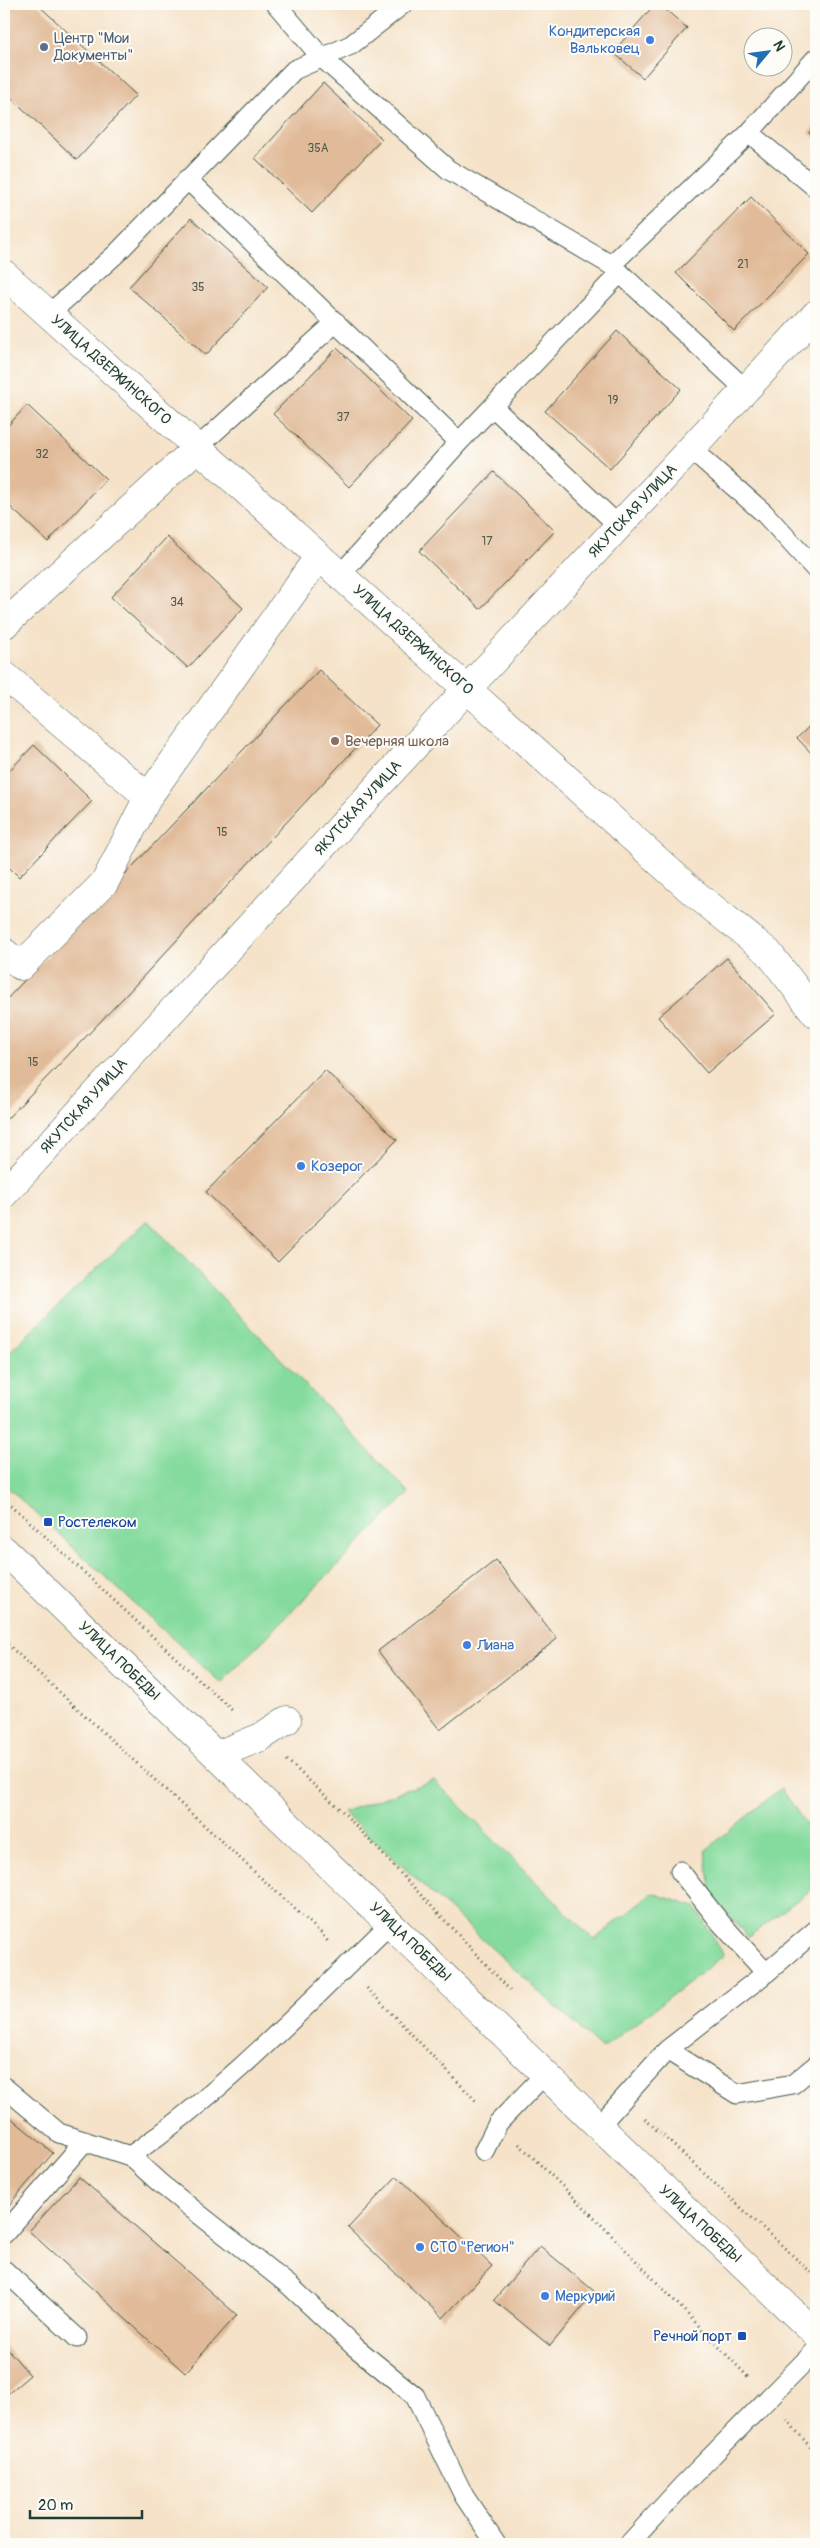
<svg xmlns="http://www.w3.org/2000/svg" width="820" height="2548" font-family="Pangolin,sans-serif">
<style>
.green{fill:#85db9e;stroke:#528c69}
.building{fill:#e1bb99}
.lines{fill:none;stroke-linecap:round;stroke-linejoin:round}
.service-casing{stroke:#3f564a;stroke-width:21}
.minor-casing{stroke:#3f564a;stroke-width:29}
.tertiary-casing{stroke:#3f564a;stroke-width:29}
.secondary-casing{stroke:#3f564a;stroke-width:29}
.path{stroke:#3f564a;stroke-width:3;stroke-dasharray:1 4;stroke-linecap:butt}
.service{stroke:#fff;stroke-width:19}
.minor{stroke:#fff;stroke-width:28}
.tertiary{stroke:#fff;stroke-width:28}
.secondary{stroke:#fff;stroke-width:28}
.shop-dot{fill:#3f7fe0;stroke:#fdfcf7;stroke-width:2}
.service-dot{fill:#5c6f8a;stroke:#fdfcf7;stroke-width:2}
.education-dot{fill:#8d6e63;stroke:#fdfcf7;stroke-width:2}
.transit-dot{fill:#1a4fb4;stroke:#fdfcf7;stroke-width:2}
.labels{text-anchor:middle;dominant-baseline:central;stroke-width:4;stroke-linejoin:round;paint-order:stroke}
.number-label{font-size:12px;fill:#505c4d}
.shop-label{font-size:15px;fill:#366cbe;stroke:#fdfcf7;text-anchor:start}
.service-label{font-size:15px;fill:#4e5e75;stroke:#fdfcf7;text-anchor:start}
.street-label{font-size:15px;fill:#1f3d34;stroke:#fdfcf7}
.education-label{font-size:15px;fill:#785e54;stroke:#fdfcf7;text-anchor:start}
.transit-label{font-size:15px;fill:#164399;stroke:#fdfcf7;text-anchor:start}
</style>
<rect width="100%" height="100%" fill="#fdfcf7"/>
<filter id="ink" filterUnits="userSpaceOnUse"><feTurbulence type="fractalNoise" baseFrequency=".02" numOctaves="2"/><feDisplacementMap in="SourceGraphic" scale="10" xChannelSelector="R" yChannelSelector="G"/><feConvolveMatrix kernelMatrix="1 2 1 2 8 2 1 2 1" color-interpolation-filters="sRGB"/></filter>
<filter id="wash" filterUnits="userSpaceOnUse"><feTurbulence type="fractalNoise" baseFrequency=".0096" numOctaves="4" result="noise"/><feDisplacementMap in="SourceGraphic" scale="20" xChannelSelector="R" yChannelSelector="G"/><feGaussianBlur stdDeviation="1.12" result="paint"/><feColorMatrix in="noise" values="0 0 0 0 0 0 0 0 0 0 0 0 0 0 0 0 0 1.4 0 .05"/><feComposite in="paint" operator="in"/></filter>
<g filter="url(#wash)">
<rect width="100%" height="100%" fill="#f5e2c8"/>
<path class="green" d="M 148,1220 L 409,1493 L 221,1683 L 4,1484 L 4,1357 Z
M 434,1780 L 594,1940 L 652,1893 L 695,1907 L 724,1955 L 602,2049 L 343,1812 Z
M 781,1788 L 816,1839 L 816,1886 L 748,1937 L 712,1895 L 705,1851 Z"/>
<g id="blocks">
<path class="building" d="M 4,4 L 37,4 L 136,95 L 77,160 L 4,91 Z
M 655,4 L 659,4 L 687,28 L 643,78 L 613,52 Z
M 323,83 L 382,139 L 312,213 L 255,158 Z
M 816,124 L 816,139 L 809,133 Z
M 751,197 L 809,254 L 734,331 L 676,273 Z
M 191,218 L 268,287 L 206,355 L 129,287 Z
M 617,331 L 681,389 L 610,469 L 545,411 Z
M 337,348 L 412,421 L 349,487 L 273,414 Z
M 27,405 L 106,479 L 48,542 L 4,501 L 4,430 Z
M 494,472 L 555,531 L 480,609 L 419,551 Z
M 167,537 L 243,608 L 188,668 L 111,597 Z
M 319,670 L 377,725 L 124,997 L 4,1122 L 4,1002 Z
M 816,720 L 816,758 L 797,738 Z
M 34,745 L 92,801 L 19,877 L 4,862 L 4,776 Z
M 727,958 L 776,1014 L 707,1073 L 658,1017 Z
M 325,1070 L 397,1140 L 278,1262 L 206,1192 Z
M 496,1560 L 557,1639 L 440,1730 L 378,1651 Z
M 4,2112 L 53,2153 L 4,2211 Z
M 397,2176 L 492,2266 L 443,2318 L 348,2228 Z
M 79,2177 L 237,2315 L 185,2373 L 29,2231 Z
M 540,2246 L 595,2292 L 550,2346 L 494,2300 Z
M 4,2345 L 30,2375 L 4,2397 Z"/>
</g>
</g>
<g filter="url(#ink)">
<use href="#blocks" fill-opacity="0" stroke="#3f564a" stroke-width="1"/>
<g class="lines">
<defs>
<path id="service" d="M 276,4 L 321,57 L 449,170 L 611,265
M 749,133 L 816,188
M 187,179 L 459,442
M 620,273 L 745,389
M 49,314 L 116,254 L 294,70 L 351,45 L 403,4
M 493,407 L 620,527
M 198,447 L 336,322
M 691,449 L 764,513 L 816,570
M 340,575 L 459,442 L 620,273 L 611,265 L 749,133 L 816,58
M 680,1871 L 720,1922 L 766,1973
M 667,2050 L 737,2094 L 793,2084 L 816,2065
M 4,2087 L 59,2133 L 130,2156 C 227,2089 307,2004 391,1923
M 598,2127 L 667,2050 L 766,1973 L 816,1930
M 484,2151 L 498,2123 L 545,2074
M 130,2156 L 162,2185 L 290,2286 L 355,2347 L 415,2396 L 464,2496 L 496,2544
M 4,2234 L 85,2141
M 4,2270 L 77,2338
M 629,2544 L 682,2486 L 816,2350"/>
<path id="minor" d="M 4,625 L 198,447
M 4,675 L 148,797
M 467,689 L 694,893 L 768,952 L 815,1013
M 4,952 L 21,966 L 105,882 L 148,797 L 319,556
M 4,1194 L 467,689 L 816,314
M 217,1755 L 261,1737 L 287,1720"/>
<path id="tertiary" d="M 4,274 L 467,689"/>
<path id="secondary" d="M 4,1550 C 275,1811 543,2075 816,2334"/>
</defs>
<use href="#service" class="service-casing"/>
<use href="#minor" class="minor-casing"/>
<use href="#tertiary" class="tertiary-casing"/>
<use href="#secondary" class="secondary-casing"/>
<path class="path" d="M 4,1498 L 234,1712
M 4,1641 L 321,1933 L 329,1943
M 287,1760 L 343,1812 L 510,1990
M 367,1988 L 477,2102
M 645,2119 L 816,2277
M 519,2144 L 590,2213 L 749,2378
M 787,2420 L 816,2454"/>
<use href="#service" class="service"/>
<use href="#minor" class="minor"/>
<use href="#tertiary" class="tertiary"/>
<use href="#secondary" class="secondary"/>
</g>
</g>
<g class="shop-dot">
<circle cx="650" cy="40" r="5"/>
<circle cx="301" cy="1166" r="5"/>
<circle cx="467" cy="1645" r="5"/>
<circle cx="420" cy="2247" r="5"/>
<circle cx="545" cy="2296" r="5"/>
</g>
<circle class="service-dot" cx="44" cy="47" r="5"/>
<circle class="education-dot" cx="335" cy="741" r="5"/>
<g class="transit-dot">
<rect x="43" y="1517" width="10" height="10" rx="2.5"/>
<rect x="737" y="2331" width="10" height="10" rx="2.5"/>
</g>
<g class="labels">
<g class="number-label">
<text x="318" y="148">35А</text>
<text x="743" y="264">21</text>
<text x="198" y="287">35</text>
<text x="613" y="400">19</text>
<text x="343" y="417">37</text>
<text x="42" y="454">32</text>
<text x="487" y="541">17</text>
<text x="177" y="602">34</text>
<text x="222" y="832">15</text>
<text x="33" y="1062">15</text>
</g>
<g class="shop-label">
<text x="640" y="31" text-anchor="end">Кондитерская<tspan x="640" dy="17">Вальковец</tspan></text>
<text x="311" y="1166">Козерог</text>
<text x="477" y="1645">Лиана</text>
<text x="430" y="2247">СТО "Регион"</text>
<text x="555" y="2296">Меркурий</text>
</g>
<g class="service-label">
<text x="54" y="38">Центр "Мои<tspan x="54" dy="17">Документы"</tspan></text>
</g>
<g class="street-label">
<text transform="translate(111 370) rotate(42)">УЛИЦА ДЗЕРЖИНСКОГО</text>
<text transform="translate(633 511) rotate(-47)">ЯКУТСКАЯ УЛИЦА</text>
<text transform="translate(413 640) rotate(42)">УЛИЦА ДЗЕРЖИНСКОГО</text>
<text transform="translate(358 808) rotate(-48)">ЯКУТСКАЯ УЛИЦА</text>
<text transform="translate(84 1106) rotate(-48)">ЯКУТСКАЯ УЛИЦА</text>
<text transform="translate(119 1661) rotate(44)">УЛИЦА ПОБЕДЫ</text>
<text transform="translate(410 1942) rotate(44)">УЛИЦА ПОБЕДЫ</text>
<text transform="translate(700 2224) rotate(43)">УЛИЦА ПОБЕДЫ</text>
</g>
<g class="education-label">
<text x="345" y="741">Вечерняя школа</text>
</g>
<g class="transit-label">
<text x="58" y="1522">Ростелеком</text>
<text x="732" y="2336" text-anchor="end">Речной порт</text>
</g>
</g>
<rect width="820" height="2548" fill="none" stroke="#fdfcf7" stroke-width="20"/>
<g transform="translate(768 52) rotate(61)"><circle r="24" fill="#fdfcf7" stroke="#a4b0a9"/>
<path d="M0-4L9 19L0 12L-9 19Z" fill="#1f6fb2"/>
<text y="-8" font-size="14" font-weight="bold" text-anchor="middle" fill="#1f3d34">N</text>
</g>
<path d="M30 2510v8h112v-8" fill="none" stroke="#1f3d34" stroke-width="2.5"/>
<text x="38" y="2510" font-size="15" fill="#1f3d34" stroke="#fdfcf7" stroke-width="4" paint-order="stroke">20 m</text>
</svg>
